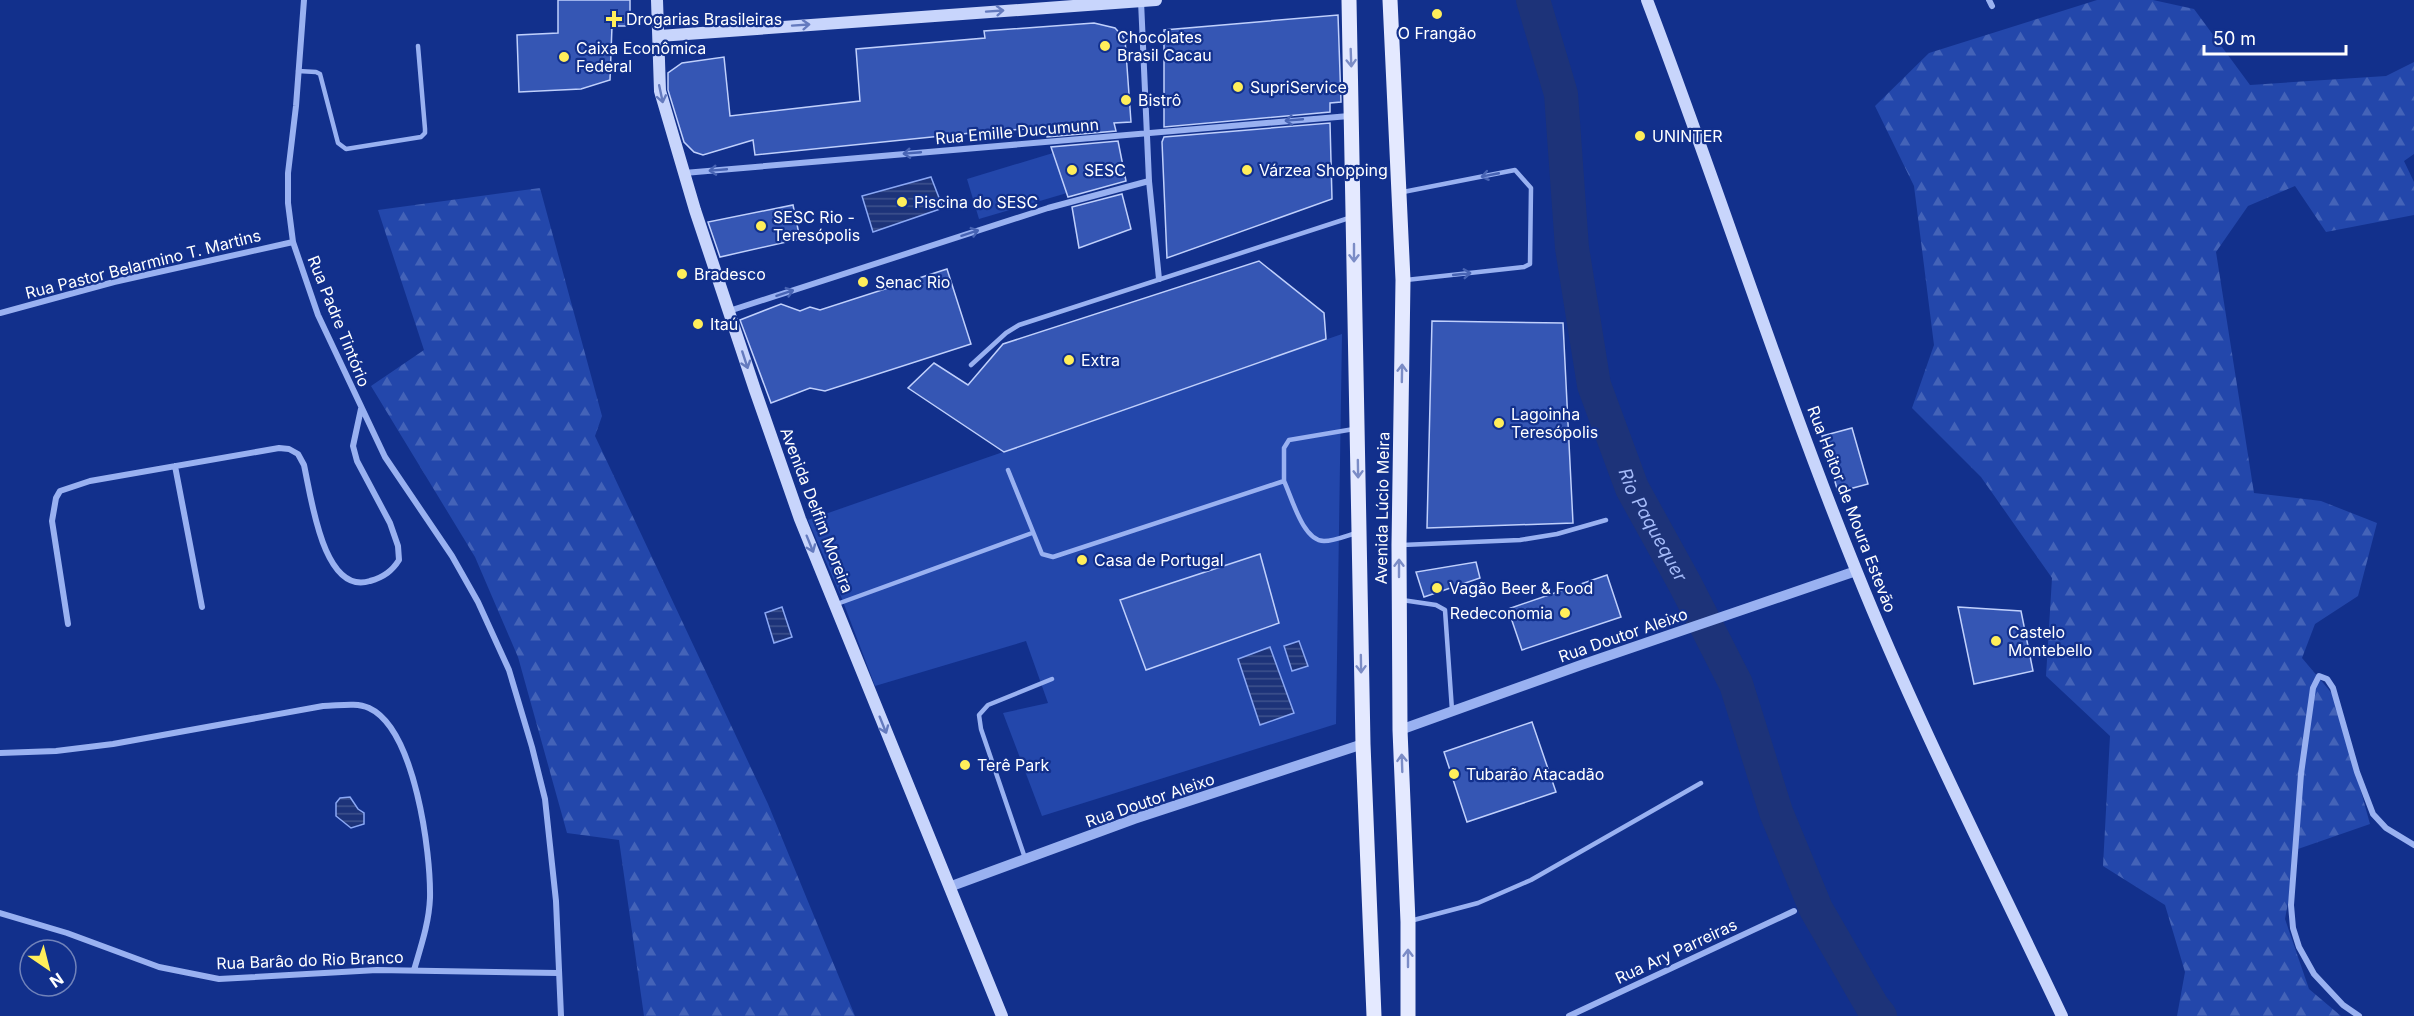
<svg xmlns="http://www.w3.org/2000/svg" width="2414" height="1016" font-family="Inter,sans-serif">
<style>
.forest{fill:url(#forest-firs)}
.green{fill:#2347ab}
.water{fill:url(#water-rules);stroke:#8ba8f5;stroke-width:1.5}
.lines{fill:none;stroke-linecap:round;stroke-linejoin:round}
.river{stroke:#1d3379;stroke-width:34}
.building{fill:#3556b4;stroke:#c0d0fc;stroke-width:1.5}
.service{stroke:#99b1f1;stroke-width:4.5}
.minor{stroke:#99b1f1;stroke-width:6}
.tertiary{stroke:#99b1f1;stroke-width:10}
.secondary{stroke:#c8d5fc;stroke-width:12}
.primary{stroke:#e4e9ff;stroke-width:15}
.oneway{stroke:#647abe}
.oneway2{stroke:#7b8cc6}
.oneway3{stroke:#4864b4}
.poi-dot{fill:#ffee5a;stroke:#12308c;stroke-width:2}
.labels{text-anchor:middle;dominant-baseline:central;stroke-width:4.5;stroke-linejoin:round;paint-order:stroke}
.poi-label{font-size:16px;fill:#fff;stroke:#12308c;text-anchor:start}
.street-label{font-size:16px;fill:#fff;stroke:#12308c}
.water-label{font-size:18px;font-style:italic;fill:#a5bbf9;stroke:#12308c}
</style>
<defs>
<pattern id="forest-firs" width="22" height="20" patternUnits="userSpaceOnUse" patternTransform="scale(1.5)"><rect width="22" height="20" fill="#2347ab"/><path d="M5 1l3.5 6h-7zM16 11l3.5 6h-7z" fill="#4463b8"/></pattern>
<pattern id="water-rules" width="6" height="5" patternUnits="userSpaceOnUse" patternTransform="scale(1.5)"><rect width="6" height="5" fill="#1d3379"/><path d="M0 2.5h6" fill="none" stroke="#3f528d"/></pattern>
</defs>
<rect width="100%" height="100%" fill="#12308c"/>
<path class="forest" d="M 2097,0 L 2153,0 L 2194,9 L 2250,85 L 2386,76 L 2414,62 L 2414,154 L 2404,161 L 2414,182 L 2414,215 L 2326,232 L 2295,186 L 2248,206 L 2216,252 L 2254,493 L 2321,501 L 2377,523 L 2358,596 L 2315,624 L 2302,658 L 2335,697 L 2370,824 L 2298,849 L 2285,919 L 2309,989 L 2341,1016 L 2177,1016 L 2185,972 L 2165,905 L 2103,866 L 2110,736 L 2046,676 L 2052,578 L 1981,477 L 1912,408 L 1934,345 L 1914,186 L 1875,106 L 1929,53 Z
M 540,188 L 602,416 L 595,436 L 768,804 L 855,1016 L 644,1016 L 619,840 L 567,833 L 518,657 L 475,557 L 371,386 L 424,350 L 378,210 Z"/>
<path class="green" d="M 1053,153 L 1067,193 L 979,219 L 967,179 Z
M 1342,334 L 1336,724 L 1042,816 L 1003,713 L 1048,703 L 1026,641 L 875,686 L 842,599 L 808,520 Z"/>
<path class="water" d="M 931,177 L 943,208 L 873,232 L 862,196 Z
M 782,607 L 792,637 L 774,643 L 765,613 Z
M 1299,641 L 1308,666 L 1292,671 L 1284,646 Z
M 1270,647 L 1294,713 L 1260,725 L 1238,659 Z
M 350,797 L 358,809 L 364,813 L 364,824 L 351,828 L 336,816 L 336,803 L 340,798 Z"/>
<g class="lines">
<path class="river" id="s1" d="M 1533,0 L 1561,94 L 1572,248 L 1594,385 L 1632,488 L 1685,584 L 1736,684 L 1776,812 L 1816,909 L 1872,1006 L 1880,1016"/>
</g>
<path class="building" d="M 558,0 L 630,0 L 630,26 L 612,26 L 610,80 L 581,89 L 519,92 L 517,35 L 558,33 Z
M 1338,15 L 1341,102 L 1330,103 L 1330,112 L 1164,127 L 1164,30 Z
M 1094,23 L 1115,28 L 1125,39 L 1131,122 L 1114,123 L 1116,131 L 1047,137 L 1044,128 L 991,131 L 755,155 L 753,140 L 703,155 L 694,152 L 684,142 L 668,90 L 668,73 L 682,63 L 724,57 L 730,116 L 860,101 L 856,49 L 985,38 L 984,31 Z
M 1330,123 L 1332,199 L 1167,258 L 1162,142 L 1164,137 Z
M 1118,141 L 1126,181 L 1068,197 L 1051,147 Z
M 1122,194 L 1131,229 L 1079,248 L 1072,207 Z
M 793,205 L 800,239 L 720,257 L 708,222 Z
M 1259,261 L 1324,313 L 1326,339 L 1004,452 L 908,388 L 934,363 L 968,385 L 1003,344 Z
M 947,269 L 971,344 L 825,391 L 810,388 L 771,403 L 740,320 L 781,304 L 800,311 L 810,307 L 820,310 Z
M 1432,321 L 1563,323 L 1573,523 L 1427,528 Z
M 1852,428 L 1868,484 L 1838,492 L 1822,436 Z
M 1260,554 L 1279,623 L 1146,670 L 1120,600 Z
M 1476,562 L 1480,578 L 1424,597 L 1416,572 Z
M 1607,575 L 1621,617 L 1522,650 L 1508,609 Z
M 1958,607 L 2021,611 L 2033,671 L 1974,684 Z
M 1532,722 L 1556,792 L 1467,822 L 1444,752 Z"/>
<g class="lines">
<path class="service" d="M 298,71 L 316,72 L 320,74 L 338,143 L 346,149 L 421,137 L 425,133 L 425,129 L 418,46
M 1403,192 L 1515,170 L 1531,188 L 1530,264 L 1524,267 L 1406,280
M 971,365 L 1006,333 L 1019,325 L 1349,218
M 1008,470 L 1042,554 L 1053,557 L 1284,481 C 1292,498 1303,541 1324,541 C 1334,541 1346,536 1356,533
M 1284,481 L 1284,448 L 1289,440 L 1354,429
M 1402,545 L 1520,540 L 1557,534 L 1606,520
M 1402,600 L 1436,605 L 1445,610 L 1452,710
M 837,604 L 1032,533
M 1025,858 L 981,729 L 979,715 L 988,705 L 1052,679
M 1410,921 L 1478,903 L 1531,880 L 1701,783"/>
<path class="minor" d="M 304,0 L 296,106 L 288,173 L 288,203 L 293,242 L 318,315 L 385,457 L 452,556 L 478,602 L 509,670 L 532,747 L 545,799 L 556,901 L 561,1016
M 1989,0 L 1992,6
M 1141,1 L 1149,181 L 1159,279
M 684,173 L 1349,116
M 729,311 L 1048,208 L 1149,181
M 0,313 L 114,282 L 293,242
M 175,466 L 202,607
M 68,624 L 52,521 L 56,498 L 60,491 L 90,481 L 279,448 L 289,449 L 298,454 L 304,465 C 311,496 323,596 370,581 C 384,577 392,571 399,560 L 398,546 L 390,523 L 357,461 L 353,446 L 361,409
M 0,753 L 56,751 L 113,744 L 323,706 C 338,706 356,702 369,708 C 415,729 431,853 430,898 C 429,923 421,946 414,970
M 0,913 L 67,933 L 159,967 L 219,979 L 377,970 L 558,973
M 1569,1016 L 1794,911
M 2359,1016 L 2343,1005 L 2314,974 L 2299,947 L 2293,928 L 2291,905 L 2301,774 L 2313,688 L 2319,676 L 2327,679 L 2333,688 L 2357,772 L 2373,814 L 2386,828 L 2414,845"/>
<path class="tertiary" d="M 1400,730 L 1581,665 L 1856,571
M 949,887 L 1134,819 L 1363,744"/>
<path class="secondary" d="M 657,0 L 660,91 L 695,210 L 755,390 L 800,519 L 1002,1016
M 1647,0 C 1719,189 1780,382 1856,570 C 1917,722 1992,868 2062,1016
M 659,36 L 1156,0"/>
<path class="primary" d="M 1349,0 L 1363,744 L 1374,1016
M 1390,0 L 1403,280 L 1399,545 L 1400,730 L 1408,922 L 1408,1016"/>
</g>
<defs><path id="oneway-shaft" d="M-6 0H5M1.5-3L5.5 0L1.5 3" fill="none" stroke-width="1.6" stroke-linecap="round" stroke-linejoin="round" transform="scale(1.5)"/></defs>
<g class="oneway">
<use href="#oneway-shaft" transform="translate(995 11) rotate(-4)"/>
<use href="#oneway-shaft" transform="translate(801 25) rotate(-4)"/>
<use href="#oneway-shaft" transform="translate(661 94) rotate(78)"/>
<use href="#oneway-shaft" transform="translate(745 360) rotate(72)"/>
<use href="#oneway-shaft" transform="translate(810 544) rotate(68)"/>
<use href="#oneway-shaft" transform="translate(883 725) rotate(68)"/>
</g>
<g class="oneway2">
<use href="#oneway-shaft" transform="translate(1351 58) rotate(88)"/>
<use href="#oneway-shaft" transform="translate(1354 253) rotate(90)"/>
<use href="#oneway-shaft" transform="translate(1402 373) rotate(-89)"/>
<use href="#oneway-shaft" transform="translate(1358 469) rotate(89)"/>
<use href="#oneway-shaft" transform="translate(1399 568) rotate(-90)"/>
<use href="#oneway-shaft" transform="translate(1361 664) rotate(89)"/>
<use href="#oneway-shaft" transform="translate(1402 763) rotate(-92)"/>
<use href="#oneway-shaft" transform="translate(1408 958) rotate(-90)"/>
</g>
<g class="oneway3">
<use href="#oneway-shaft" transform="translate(1294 120) rotate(175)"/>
<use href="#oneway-shaft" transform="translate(912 153) rotate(175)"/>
<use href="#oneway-shaft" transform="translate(718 170) rotate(175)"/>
<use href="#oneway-shaft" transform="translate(1490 175) rotate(169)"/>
<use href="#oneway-shaft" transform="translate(970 233) rotate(-18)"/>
<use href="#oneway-shaft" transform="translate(1462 274) rotate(-6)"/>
<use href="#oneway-shaft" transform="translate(785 293) rotate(-18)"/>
</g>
<g class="poi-dot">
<circle cx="1437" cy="14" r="6"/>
<path d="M611 10h6v6h6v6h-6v6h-6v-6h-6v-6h6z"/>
<circle cx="1105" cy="46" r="6"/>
<circle cx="564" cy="57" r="6"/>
<circle cx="1238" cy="87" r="6"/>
<circle cx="1126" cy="100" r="6"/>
<circle cx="1640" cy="136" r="6"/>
<circle cx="1072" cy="170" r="6"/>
<circle cx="1247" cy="170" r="6"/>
<circle cx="902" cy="202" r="6"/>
<circle cx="761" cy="226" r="6"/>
<circle cx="682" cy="274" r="6"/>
<circle cx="863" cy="282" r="6"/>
<circle cx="698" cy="324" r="6"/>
<circle cx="1069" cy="360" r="6"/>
<circle cx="1499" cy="423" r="6"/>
<circle cx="1082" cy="560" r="6"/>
<circle cx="1437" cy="588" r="6"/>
<circle cx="1565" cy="613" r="6"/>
<circle cx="1996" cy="641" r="6"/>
<circle cx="965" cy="765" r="6"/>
<circle cx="1454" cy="774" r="6"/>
</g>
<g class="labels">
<g class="poi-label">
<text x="626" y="19">Drogarias Brasileiras</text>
<text x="1437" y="33" text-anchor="middle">O Frangão</text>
<text x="1117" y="37">Chocolates<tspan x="1117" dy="18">Brasil Cacau</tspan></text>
<text x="576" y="48">Caixa Econômica<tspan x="576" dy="18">Federal</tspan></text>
<text x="1250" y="87">SupriService</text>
<text x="1138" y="100">Bistrô</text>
<text x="1652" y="136">UNINTER</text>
<text x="1084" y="170">SESC</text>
<text x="1259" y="170">Várzea Shopping</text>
<text x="914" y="202">Piscina do SESC</text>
<text x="773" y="217">SESC Rio -<tspan x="773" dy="18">Teresópolis</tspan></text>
<text x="694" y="274">Bradesco</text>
<text x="875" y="282">Senac Rio</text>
<text x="710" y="324">Itaú</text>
<text x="1081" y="360">Extra</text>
<text x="1511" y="414">Lagoinha<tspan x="1511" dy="18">Teresópolis</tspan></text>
<text x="1094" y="560">Casa de Portugal</text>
<text x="1449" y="588">Vagão Beer &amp; Food</text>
<text x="1553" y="613" text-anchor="end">Redeconomia</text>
<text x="2008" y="632">Castelo<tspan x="2008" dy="18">Montebello</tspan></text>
<text x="977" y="765">Terê Park</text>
<text x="1466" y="774">Tubarão Atacadão</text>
</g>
<g class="street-label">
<text transform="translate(1017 131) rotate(-5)">Rua Emille Ducumunn</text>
<text transform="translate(143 264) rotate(-14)">Rua Pastor Belarmino T. Martins</text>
<text transform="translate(339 321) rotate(68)">Rua Padre Tintório</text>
<text transform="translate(1382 508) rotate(-89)">Avenida Lúcio Meira</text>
<text transform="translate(1852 509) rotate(69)">Rua Heitor de Moura Estevão</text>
<text transform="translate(817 510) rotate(69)">Avenida Delfim Moreira</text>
<text transform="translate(1623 635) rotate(-19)">Rua Doutor Aleixo</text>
<text transform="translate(1150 800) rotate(-19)">Rua Doutor Aleixo</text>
<text transform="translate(1676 951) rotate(-25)">Rua Ary Parreiras</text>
<text transform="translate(310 960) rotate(-2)">Rua Barâo do Rio Branco</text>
</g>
<g class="water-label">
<text stroke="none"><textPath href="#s1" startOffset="543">Rio Paquequer</textPath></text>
</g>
</g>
<g transform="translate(48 968) rotate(145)"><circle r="28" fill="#12308c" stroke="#7183ba" stroke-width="1.5"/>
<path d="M0-4.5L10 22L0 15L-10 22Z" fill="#ffee5a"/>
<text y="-9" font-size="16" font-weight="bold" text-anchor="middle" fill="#ffffff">N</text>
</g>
<path d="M2204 45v9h142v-9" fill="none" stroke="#ffffff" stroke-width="3"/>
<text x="2213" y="45" font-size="18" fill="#ffffff" stroke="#12308c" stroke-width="4.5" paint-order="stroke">50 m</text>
</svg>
